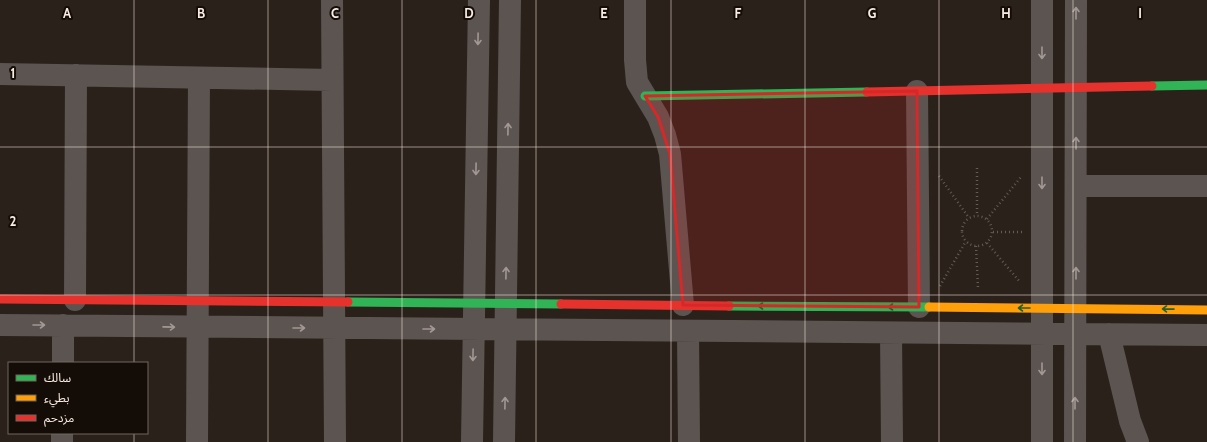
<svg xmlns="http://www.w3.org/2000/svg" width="1207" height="442" font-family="Cabin,'Noto Sans Arabic',sans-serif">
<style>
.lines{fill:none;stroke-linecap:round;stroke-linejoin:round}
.path{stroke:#625b56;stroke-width:2.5;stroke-dasharray:1 3;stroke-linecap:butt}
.street{stroke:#5b5451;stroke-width:22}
.fast{stroke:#30b455;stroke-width:9}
.slow{stroke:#ff9f0a;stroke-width:9}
.jam{stroke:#e5322d;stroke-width:9}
.oneway{stroke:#a39893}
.oneway2{stroke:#22602e}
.marked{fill:#d62828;fill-opacity:0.2;stroke:#d62828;stroke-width:3;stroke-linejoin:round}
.grid{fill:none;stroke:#faece4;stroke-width:1;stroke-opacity:0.55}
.grid-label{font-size:13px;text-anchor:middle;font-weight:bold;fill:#faece4;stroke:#140c07;stroke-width:4;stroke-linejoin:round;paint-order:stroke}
</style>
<rect width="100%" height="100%" fill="#2b211b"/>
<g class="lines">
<path class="path" d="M 977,168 L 977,216
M 939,176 L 969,218
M962 231a15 15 0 1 1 30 0a15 15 0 1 1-30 0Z
M 987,219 L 1021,177
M 993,232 L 1022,232
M 987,243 L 1020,282
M 976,246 L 978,288
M 940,286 L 966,241"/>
<path class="street" d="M 332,0 L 335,442
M 635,0 L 635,60 L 637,82 L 658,117 L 665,135 L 670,154 L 683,305
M 1042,0 L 1042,442
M 0,74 L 332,80
M 917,91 L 919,307
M 1076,186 L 1207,186
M 75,300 L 76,75
M 0,325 L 1207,335
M 688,331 L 689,442
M 891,333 L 892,442
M 1109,334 L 1130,421 L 1138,442
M 63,363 L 63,325
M 62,442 L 62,433
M 197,442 L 199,78
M 472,442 L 479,0
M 504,442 L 510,0
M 1075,442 L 1076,0"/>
<path class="fast" d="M 1152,86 L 1207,85
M 645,96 L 867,92
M 348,302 L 561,304
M 729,306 L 929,307"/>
<path class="slow" d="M 929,307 L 1207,310"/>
<path class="jam" d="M 867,92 L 1152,86
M 0,299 L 348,302
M 561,304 L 729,306"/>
</g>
<defs><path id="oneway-shaft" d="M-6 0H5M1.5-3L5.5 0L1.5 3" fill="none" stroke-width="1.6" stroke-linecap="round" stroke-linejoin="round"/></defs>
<g class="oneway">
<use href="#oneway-shaft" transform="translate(1076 13) rotate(-90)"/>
<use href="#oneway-shaft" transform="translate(478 39) rotate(91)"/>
<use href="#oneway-shaft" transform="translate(1042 53) rotate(90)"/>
<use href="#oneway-shaft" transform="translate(508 129) rotate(-89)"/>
<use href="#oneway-shaft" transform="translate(1076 143) rotate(-90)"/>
<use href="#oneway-shaft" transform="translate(476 169) rotate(91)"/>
<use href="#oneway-shaft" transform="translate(1042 183) rotate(90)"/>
<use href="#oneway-shaft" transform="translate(506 273) rotate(-89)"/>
<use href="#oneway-shaft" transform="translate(1076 273) rotate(-90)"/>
<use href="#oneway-shaft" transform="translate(39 325)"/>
<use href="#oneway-shaft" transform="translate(169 327) rotate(1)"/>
<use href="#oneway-shaft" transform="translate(299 328)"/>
<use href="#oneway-shaft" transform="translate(429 329)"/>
<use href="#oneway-shaft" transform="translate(473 355) rotate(91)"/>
<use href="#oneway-shaft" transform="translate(1042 369) rotate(90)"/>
<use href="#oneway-shaft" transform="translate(505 403) rotate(-89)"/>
<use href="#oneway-shaft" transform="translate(1075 403) rotate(-90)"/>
</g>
<g class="oneway2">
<use href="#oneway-shaft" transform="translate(764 306) rotate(-180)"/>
<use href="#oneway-shaft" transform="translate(894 307) rotate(-180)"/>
<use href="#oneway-shaft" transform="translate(1024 308) rotate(-180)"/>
<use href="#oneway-shaft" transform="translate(1168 309) rotate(-179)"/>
</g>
<path class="marked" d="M 917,91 L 919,307 L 683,305 L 670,154 L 658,117 L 645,96 Z"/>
<path class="grid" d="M 134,0 L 134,363M 268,0 L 268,442M 402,0 L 402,442M 536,0 L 536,442M 671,0 L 671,442M 805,0 L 805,442M 939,0 L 939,442M 1073,0 L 1073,442M 0,147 L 1207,147M 0,295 L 1207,295M 134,433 L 134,442"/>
<g class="grid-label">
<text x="67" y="18">A</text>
<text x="201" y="18">B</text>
<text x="335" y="18">C</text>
<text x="469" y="18">D</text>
<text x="604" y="18">E</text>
<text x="738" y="18">F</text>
<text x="872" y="18">G</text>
<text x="1006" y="18">H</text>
<text x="1140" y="18">I</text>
<text x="13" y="78">1</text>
<text x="13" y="226">2</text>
</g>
<rect x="8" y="362" width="140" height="72" fill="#140c07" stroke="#70665f"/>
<rect x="16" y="375" width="20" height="6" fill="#30b455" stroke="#70665f"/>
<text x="44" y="382" font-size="12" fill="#faece4">سالك</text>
<rect x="16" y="395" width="20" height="6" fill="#ff9f0a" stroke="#70665f"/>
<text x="44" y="402" font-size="12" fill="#faece4">بطيء</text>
<rect x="16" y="415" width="20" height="6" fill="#e5322d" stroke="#70665f"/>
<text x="44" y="422" font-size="12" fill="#faece4">مزدحم</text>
</svg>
